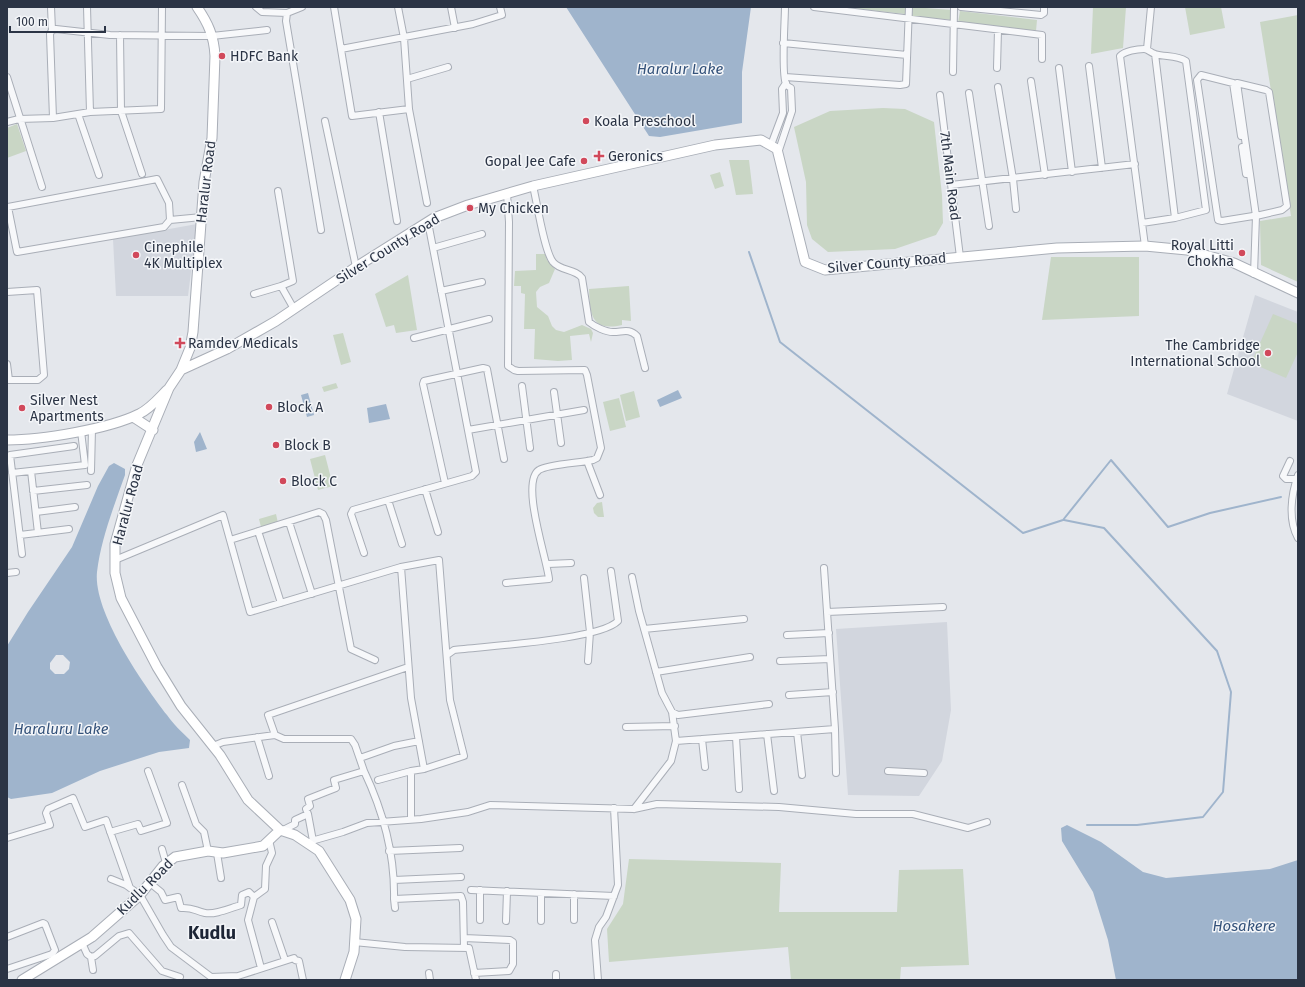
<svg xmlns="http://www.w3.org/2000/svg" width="1305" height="987" font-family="'Fira Sans',sans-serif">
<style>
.built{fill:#d2d6de}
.green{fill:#c9d6c5}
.water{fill:#9fb4cc;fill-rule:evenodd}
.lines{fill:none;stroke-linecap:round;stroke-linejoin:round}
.stream{stroke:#9fb4cc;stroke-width:2}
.street-casing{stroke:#a9aeb7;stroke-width:8}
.secondary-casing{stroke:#a9aeb7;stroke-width:11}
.street{stroke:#f7f8fa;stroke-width:6}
.secondary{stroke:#fff;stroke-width:9}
.poi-dot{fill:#d1495b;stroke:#f4f6f9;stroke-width:1.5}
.labels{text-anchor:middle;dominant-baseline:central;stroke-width:3;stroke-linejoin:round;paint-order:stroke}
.poi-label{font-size:14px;fill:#2b3445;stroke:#f4f6f9;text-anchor:start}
.street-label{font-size:14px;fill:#2b3445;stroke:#f4f6f9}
.water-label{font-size:15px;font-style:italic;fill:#34527a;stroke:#f4f6f9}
.district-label{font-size:18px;font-weight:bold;fill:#1d2536;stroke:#f4f6f9}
</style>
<rect width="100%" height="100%" fill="#e4e7ec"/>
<path class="built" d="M 197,224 L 188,296 L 116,296 L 113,239 Z
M 1255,295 L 1298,312 L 1298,421 L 1227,394 Z
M 947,622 L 951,710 L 942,761 L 919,796 L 848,795 L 836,629 Z"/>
<path class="green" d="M 841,7 L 905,7 L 905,14 Z
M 912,7 L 952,10 L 951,20 L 911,16 Z
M 1093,7 L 1126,7 L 1123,48 L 1091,54 Z
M 1185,7 L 1221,7 L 1225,28 L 1190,35 Z
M 960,11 L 1037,20 L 1036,31 L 958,23 Z
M 1298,15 L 1298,282 L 1261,265 L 1260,221 L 1291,216 L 1260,22 Z
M 883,108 L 905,109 L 934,122 L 942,195 L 943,223 L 936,235 L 895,249 L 828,252 L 812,239 L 807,225 L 806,182 L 794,127 L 830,111 Z
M 17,124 L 26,151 L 7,158 L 7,128 Z
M 729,160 L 749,160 L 753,194 L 736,195 Z
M 720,172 L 724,186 L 715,189 L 710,175 Z
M 536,254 L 545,254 L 547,260 L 555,269 L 549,283 L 540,287 L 536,292 L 537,307 L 548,316 L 552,326 L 556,330 L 564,332 L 582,325 L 591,329 L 593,333 L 591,342 L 589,334 L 570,336 L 572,360 L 558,361 L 534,359 L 535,329 L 524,329 L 525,294 L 521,293 L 521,286 L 514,286 L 515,271 L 536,270 Z
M 1051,257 L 1139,257 L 1139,316 L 1042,320 Z
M 408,275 L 417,330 L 396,333 L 394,325 L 386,327 L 375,294 Z
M 629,286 L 631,321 L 622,320 L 622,325 C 591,332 590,314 589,289 Z
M 1273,314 L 1298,324 L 1298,352 L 1286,378 L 1251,363 Z
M 343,333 L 351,362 L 341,365 L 333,335 Z
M 336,383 L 338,388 L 324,392 L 322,387 Z
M 634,391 L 640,417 L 626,421 L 620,395 Z
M 619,398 L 626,427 L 610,431 L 603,402 Z
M 325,455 L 333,486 L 318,490 L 310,459 Z
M 602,502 L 604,517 L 598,517 L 594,513 L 593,508 L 597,503 Z
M 276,514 L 278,523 L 261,527 L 259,519 Z
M 629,859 L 781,863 L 779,912 L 897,912 L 899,870 L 963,869 L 969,965 L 901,967 L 900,980 L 791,980 L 788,947 L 609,962 L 607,929 L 623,904 Z"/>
<path class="water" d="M 566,7 L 751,7 L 742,72 L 742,123 L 660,137 L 649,136 Z
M 678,390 L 682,398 L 660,407 L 657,400 Z
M 308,393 L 314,415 L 307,417 L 301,395 Z
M 386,404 L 390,419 L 369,423 L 367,408 Z
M 200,432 L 207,449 L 196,452 L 194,442 Z
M 114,463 L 125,469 L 125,475 C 114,506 101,539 97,572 C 93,612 143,684 167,715 C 173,724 182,732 190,740 L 189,748 L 159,752 L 100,771 L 52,793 L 11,799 L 7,797 L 7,646 L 28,612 L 72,547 L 98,486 L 109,466 ZM 56,655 L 63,655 L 70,662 L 69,669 L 64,674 L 55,674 L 50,669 L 50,663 Z
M 1067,825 L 1101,842 L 1143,872 L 1166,878 L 1270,869 L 1298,860 L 1298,980 L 1116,980 L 1108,940 L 1093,892 L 1062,841 L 1061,828 Z"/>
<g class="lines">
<path class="stream" d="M 749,252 L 780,342 L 1023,533 L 1063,520 L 1111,460 L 1168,527 L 1210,513 L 1281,497
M 1064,520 L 1104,528 L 1217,651 L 1231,692 L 1223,792 L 1203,817 L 1137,825 L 1087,825"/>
<defs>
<path id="street" d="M 51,7 L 52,30
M 87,7 L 90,112
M 256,7 L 262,12 L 287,13
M 302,7 L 287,13 L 286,21 L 321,230
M 334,7 L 352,116 L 409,109
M 398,7 L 404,38 L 409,109 L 427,203
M 451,7 L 455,28
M 814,7 L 1042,35 L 1042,59
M 961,7 L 1041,15 L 1044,13 L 1044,7
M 120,35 L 121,111 L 142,174
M 783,43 L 907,55
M 341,49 L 473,24 L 502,15 L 500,7
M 1147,49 L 1151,7
M 1155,54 L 1175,218
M 1089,66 L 1102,168
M 997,68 L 998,30
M 1059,68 L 1072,172
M 953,72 L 954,7
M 7,77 L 42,187
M 785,77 L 900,85 L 906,84 L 909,7
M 407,79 L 448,67
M 1031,81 L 1045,175
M 998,87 L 1013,179 L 1016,209
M 969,93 L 989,226
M 940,95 L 960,257
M 379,112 L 397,221
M 78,114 L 99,175
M 53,118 L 90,112 L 161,109 L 162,7
M 325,121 L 356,267
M 7,122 L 19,119 L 53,118 L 50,34 L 52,30 L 56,29 L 110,35 L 212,36 L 267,30
M 1241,136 L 1233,83 L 1201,75 L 1197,80 L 1218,220 L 1222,221 L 1253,216
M 771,145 L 783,113 L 782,89 L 786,83
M 1242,147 L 1246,174
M 778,153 L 792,111 L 791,88 C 789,87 787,86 786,84 C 781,74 785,20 785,7
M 951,185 L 1135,164
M 533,186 C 537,202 544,251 553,262 C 560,271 576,269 582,278 L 589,322 C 595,327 606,332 613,332 C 623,332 629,328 637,336 L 645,368
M 278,191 L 293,281 L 281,286 L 294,309
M 170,220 L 164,227 L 17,252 L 8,207 L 157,179 L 169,203 L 170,220 L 202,217
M 1142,223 L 1175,218 L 1206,210 L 1186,61 C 1177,55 1165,57 1155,54 C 1151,53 1148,49 1144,49 C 1137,49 1125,51 1120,56 L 1145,246
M 433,248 L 482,234
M 1254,274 L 1256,216 L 1237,83 L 1266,90 L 1269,92 L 1287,206 L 1282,210 L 1256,216
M 441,291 L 482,282
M 7,292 L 37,290 L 44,375 L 38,380 L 7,380
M 254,294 L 281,286
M 414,338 L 489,319
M 7,364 L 9,380
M 522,386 L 530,448
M 554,392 L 561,443
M 468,430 L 584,410
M 587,461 L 600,495
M 1290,461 L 1283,476 L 1286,479 L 1298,479
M 31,471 L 38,533
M 91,471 L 92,429
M 12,473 L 85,465 L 81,431
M 1298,475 C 1291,495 1288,520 1298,538
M 445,483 L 423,384 L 424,381 L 483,368 L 487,369 L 504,459
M 425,489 L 438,532
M 33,491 L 87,485
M 388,500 L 402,544
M 36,512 L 75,507
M 289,522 L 312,594
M 258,531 L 281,603
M 20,535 L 69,529
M 230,540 L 319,512 L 323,514 L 326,520 L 351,649 L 375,660
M 364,553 L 351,514 L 353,510 L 472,476 L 476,472 L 428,222
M 22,554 L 10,455 L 74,446
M 115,560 L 223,515 L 250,612 L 401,567 L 411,698 L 424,769 L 464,756 L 450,700 L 439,560 L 401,567
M 548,564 L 571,563
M 7,573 L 16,572
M 632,577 L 639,611 L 662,693 L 672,712 L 676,741
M 584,578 L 590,632 L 588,661
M 506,583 L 549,579 C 547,559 520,482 539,470 C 548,464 580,463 593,460 L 597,458 L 601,448 L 587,375 L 585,370 L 518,371 L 514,370 L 508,366 L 509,222 L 507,194
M 827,612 L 943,607
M 644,629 L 744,619
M 787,635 L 829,633
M 447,655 L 454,650 C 485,646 600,640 618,621 L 611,571
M 780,661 L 830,659
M 656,672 L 750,657
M 789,695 L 833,692
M 672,712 L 678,715 L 769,704
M 626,727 L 675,726
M 835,729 L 836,773
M 797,732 L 802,775
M 767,734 L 774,791
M 275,735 L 284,739 L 351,739 L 355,745 L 364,771 L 334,780 L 336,788 L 308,799 L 310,806 L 306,809 L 308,814 L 295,820 L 295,824 L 283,830
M 257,737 L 269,776
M 736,737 L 739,789
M 702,739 L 705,767
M 213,746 L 223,742 L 275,735 L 268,715 L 408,667
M 360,758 L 394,746 L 419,741
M 364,771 C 383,811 395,854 394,899 L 461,896 L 463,902 L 464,948
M 888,771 L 924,773
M 378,780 L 411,771
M 182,785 L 196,824 L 204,832 L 208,851
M 634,809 L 671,761 L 676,741 L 835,729 L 824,568
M 308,814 L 313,841
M 411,819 L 411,771 L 424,769
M 110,832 L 138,824 L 141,831 L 167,823 L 148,771
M 7,838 L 50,825 L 46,813 L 48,809 L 73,798 L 85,827 L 106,820 L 130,888
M 308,842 L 343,832 L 367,823 L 421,819 L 468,812 L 490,805 L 634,809 L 657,804 L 779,807 L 856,814 L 913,814 L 968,828 L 987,822
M 162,849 L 166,863
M 389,851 L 460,848
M 217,853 L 221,878
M 111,879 L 126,885 L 140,895 L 163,935 L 171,947 L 211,977 L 238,976 L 294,958 L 295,960 L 299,961 L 303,980
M 394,880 L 461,877
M 150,883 L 161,892 L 165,900 L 178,897 L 181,908 C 193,907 195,911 205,913 C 216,915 230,908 241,905 L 242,895 L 249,892 L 254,897
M 471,890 L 614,896
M 480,890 L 480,920
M 541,893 L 541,921
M 574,894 L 574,920
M 394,899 L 395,908
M 506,921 L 507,891
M 272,922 L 285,960
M 7,937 L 43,923 L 45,924 L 55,950 L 52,954 L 7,969
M 464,938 L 510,940 L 513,942 L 513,964 L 509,971 L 474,973
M 354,942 L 405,947 L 469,948 L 476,980
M 82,943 L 87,954 L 91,957 L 95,956 L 119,936 L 129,933 L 162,971 L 180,977
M 91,957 L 93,970
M 261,968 L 248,920 L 254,897 L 265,889 L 266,866 L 272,853 L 269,840
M 429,973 L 430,980
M 556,974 L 556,980
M 598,980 L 595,940 L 599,927 L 606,917 L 618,885 L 614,808"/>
<path id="secondary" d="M 197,7 C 208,23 214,36 215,56 L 212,138 L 204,182 L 193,332 L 190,348 L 181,370 L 169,388 L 137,465 L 115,544 L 115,573 L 121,598 L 157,667 L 181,706 L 220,755 L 248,800 L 280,830 L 295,835 L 319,851 L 350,900 L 356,919 L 354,952 L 345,980
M 181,370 L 227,349 L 276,321 L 356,267 L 434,218 L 468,205 L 533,186 L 715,145 L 761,140 L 777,149 L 805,262 L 825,270 L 1057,248 L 1145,246 L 1187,250 L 1234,263 L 1298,293
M 133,417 L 153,430
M 7,440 C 41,440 109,429 139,414 C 150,409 159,398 167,390
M 22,980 L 92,937 L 140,895 L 163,866 L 175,857 L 208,851 L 223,853 L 263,846 L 280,830"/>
</defs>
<use href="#street" class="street-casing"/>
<use href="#secondary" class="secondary-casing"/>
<use href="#street" class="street"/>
<use href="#secondary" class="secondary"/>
</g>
<g class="poi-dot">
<circle cx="222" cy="56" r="4"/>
<circle cx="586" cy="121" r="4"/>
<path d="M597 150h4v4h4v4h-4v4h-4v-4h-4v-4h4z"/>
<circle cx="584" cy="161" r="4"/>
<circle cx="470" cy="208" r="4"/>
<circle cx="1242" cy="253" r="4"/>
<circle cx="136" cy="255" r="4"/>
<path d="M178 337h4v4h4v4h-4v4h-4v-4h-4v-4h4z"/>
<circle cx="1268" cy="353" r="4"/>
<circle cx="269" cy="407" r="4"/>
<circle cx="22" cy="408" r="4"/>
<circle cx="276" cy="445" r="4"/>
<circle cx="283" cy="481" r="4"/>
</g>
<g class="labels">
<g class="poi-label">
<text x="230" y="56">HDFC Bank</text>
<text x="594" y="121">Koala Preschool</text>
<text x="608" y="156">Geronics</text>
<text x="576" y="161" text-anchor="end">Gopal Jee Cafe</text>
<text x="478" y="208">My Chicken</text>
<text x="1234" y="245" text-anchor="end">Royal Litti<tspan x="1234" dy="16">Chokha</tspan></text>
<text x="144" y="247">Cinephile<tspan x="144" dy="16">4K Multiplex</tspan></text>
<text x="188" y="343">Ramdev Medicals</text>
<text x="1260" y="345" text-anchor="end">The Cambridge<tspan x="1260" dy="16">International School</tspan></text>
<text x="30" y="400">Silver Nest<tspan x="30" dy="16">Apartments</tspan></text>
<text x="277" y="407">Block A</text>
<text x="284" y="445">Block B</text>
<text x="291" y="481">Block C</text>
</g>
<g class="street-label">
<text transform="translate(950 176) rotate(83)">7th Main Road</text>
<text transform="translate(206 182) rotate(-83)">Haralur Road</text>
<text transform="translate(388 249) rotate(-32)">Silver County Road</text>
<text transform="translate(887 263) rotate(-5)">Silver County Road</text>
<text transform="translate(128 505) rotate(-75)">Haralur Road</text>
<text transform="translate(145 887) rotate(-45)">Kudlu Road</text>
</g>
<g class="water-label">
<text x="680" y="69">Haralur Lake</text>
<text x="61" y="729">Haraluru Lake</text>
<text x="1244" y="926">Hosakere</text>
</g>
<g class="district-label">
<text x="212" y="933">Kudlu</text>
</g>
</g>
<rect width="1305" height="987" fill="none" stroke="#2b3445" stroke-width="16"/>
<path d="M10 26v6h95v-6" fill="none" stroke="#2b3445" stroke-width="2"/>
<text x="16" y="26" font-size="12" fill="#2b3445" stroke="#f4f6f9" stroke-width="3" paint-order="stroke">100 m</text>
</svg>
